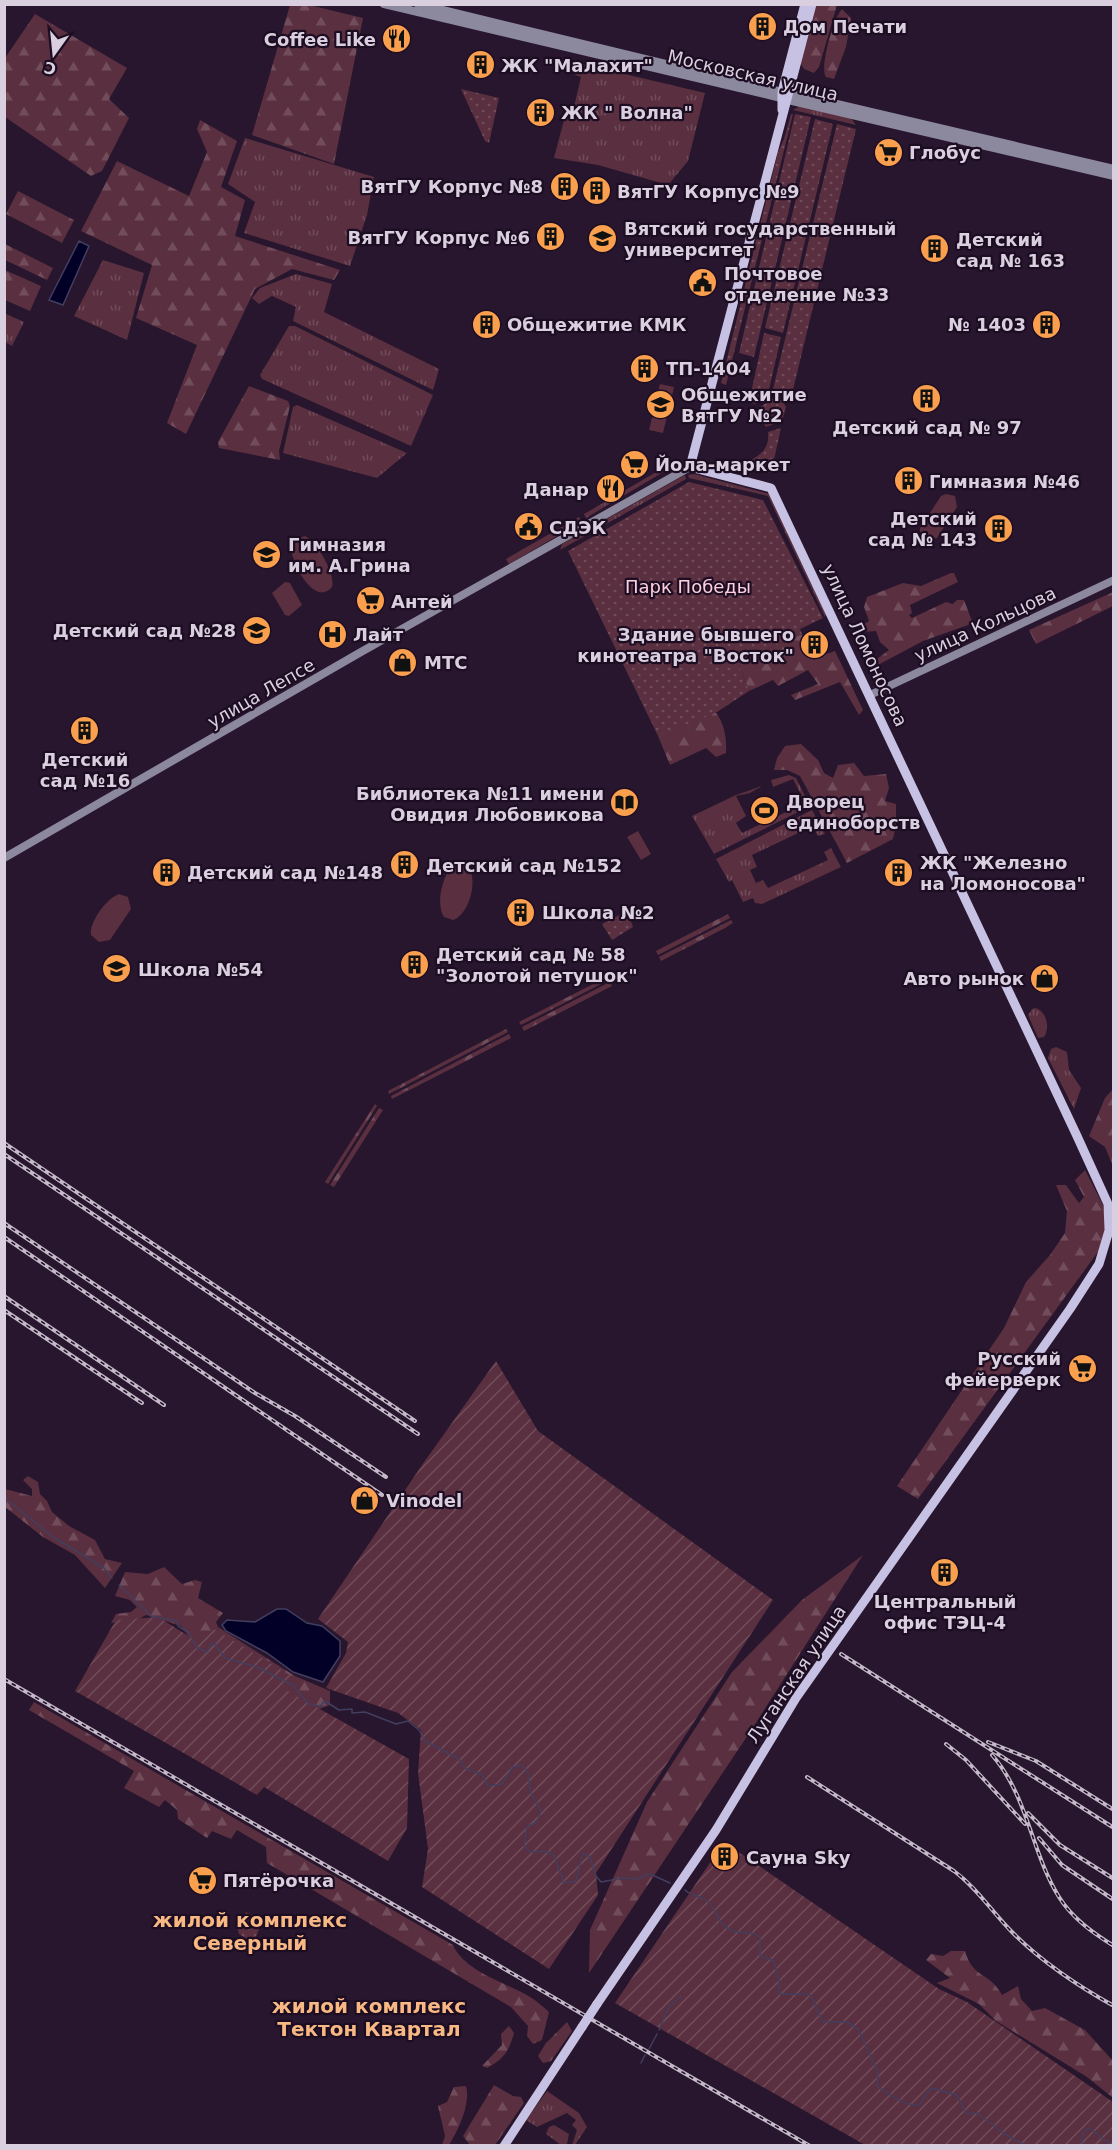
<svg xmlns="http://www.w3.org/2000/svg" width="1118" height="2150" font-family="'DejaVu Sans',sans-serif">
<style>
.grass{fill:url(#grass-tufts)}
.forest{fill:url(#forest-firs)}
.park{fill:url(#park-dots)}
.garden{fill:url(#garden-furrows)}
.pitch{fill:#5a2f3f}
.water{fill:#030028;stroke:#433e5f;stroke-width:1.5}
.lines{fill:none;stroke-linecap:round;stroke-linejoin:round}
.stream{stroke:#433e5f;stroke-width:1.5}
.secondary{stroke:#8c889e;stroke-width:8}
.highway{stroke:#c7c1e3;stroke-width:9}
.rail-casing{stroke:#c4b9c9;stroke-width:4}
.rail{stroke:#1d0d23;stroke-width:1.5;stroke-dasharray:4.5;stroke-linecap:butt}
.highway-bridge{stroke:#c7c1e3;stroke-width:9}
.labels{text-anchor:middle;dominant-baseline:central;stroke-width:4.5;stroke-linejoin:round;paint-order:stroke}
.poi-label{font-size:18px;font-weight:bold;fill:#d9cfde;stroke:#1d0d23;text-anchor:start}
.street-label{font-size:18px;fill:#d9cfde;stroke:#1d0d23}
.park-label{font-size:18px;fill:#fdcfde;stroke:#1d0d23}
.neighbourhood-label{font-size:20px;font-weight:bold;fill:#f8b884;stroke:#1d0d23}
</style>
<defs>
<pattern id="grass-tufts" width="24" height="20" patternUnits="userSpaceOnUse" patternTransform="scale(1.5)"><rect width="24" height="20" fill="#5a2f3f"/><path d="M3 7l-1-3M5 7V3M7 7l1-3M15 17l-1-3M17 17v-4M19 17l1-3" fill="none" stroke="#714c5a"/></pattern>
<pattern id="forest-firs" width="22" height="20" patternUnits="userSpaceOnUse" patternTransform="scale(1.5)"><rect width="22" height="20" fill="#5a2f3f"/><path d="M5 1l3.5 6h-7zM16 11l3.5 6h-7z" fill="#714c5a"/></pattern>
<pattern id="park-dots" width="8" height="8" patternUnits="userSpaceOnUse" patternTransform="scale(1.5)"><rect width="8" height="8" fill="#5a2f3f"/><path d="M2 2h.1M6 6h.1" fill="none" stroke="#714c5a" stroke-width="1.8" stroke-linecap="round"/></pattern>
<pattern id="garden-furrows" width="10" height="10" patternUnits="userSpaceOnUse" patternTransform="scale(1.5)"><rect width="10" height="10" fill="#5a2f3f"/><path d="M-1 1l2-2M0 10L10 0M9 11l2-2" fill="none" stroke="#714c5a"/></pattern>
</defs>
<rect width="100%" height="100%" fill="#27162d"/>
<path class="grass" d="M 578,63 L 705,93 L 688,161 L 668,185 L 598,165 L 554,158 L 565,116 L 573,111 L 581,77 L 575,75 Z
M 800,106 L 850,117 L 856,125 L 793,110 Z
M 245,138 L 374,177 L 367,215 L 350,266 L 244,233 L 255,202 L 228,184 Z
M 103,260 L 144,273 L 127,340 L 74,316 Z
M 296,274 L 332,284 L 324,312 L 439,369 L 433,390 L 293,321 L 296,307 L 272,296 L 259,304 L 252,298 L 260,288 Z
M 4,313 L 24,322 L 12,346 L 5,342 Z
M 289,326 L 295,326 L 433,395 L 411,446 L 262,379 L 260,375 Z
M 297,405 L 407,453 L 377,478 L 283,453 L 293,407 Z
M 677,460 L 677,464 L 586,518 L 584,514 Z
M 694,474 L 770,494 L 827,611 L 825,617 L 768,496 L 689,478 L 688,475 Z
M 685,475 L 686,479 L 560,550 L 562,544 Z
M 579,517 L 581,522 L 509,564 L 506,559 Z
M 789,775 L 796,778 L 810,806 L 714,854 L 692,816 L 736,795 L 762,786 L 750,793 L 736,796 L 746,816 L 736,823 L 742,833 L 805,803 L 793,779 L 773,787 L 771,780 Z
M 812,810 L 825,834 L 818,836 L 813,826 L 752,855 L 757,867 L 750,870 L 756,883 L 763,880 L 768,888 L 828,860 L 824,852 L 831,848 L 841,867 L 762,904 L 755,903 L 753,898 L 743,902 L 732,880 L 729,882 L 716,859 Z
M 1036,1008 C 1047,1012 1050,1028 1044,1037 L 1038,1038 L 1028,1015 L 1032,1009 Z
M 1056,1047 L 1067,1052 L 1069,1070 L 1081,1088 L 1074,1109 L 1048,1058 L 1051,1049 Z
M 547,2091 L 579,2113 L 587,2127 L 575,2145 L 572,2145 L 577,2130 L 572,2125 L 576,2120 L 567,2113 L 537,2127 L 526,2120 Z
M 554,2125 L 569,2134 L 567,2144 L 561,2145 L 546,2134 L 549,2127 Z"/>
<path class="forest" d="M 290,5 L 309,5 L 363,18 L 334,164 L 252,135 Z
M 814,5 L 837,5 L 819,67 L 814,73 L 804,69 L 799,60 L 807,42 Z
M 842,9 L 851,18 L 846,47 L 834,79 L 826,77 C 819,68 834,17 842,9 Z
M 35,14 L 127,68 L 109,99 L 129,118 L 102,171 L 91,176 L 5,117 L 5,58 Z
M 200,120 L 237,141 L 221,187 L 245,200 L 235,236 L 340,270 L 334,280 L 292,269 L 255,289 L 186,434 L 167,423 L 197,345 L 136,318 L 152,265 L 81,231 L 117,161 L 189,196 L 207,152 L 197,129 Z
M 18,191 L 74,220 L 62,243 L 6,214 Z
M 5,244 L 53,268 L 47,280 L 5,260 Z
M 5,270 L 41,286 L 30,311 L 5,300 Z
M 249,386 L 288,401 L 290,406 L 279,451 L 280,460 L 219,448 L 218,442 Z
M 951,573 L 954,573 L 958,582 L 910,605 L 912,613 L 909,615 L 912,618 L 946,602 L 953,604 L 957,600 L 964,600 L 972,621 L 968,625 L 923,641 L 876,666 L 873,662 L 889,650 L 880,642 L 876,631 L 862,632 L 857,629 L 869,621 L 864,607 L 867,597 L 903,583 L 921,586 Z
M 1113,592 L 1113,606 L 1036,644 L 1029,630 Z
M 802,634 L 814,658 L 835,651 L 863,710 L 859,715 L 840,682 L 795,700 L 791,695 L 818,684 L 808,670 L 778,686 L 773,680 L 749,691 L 738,662 Z
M 707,705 C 723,715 727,734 726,753 L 716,757 L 706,748 L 670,765 L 658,736 Z
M 801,744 L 818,760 L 824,773 L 833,778 L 838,765 L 854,763 L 864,776 L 886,774 L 889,788 L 885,801 L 896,804 L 896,826 L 893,839 L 847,863 L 800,776 L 787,770 L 774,770 L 777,758 L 785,746 Z
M 728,914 L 730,918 L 658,955 L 656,951 Z
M 731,920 L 733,923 L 725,928 L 661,961 L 659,957 Z
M 607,977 L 609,980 L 521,1025 L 519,1022 Z
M 610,982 L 612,986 L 524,1031 L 522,1027 Z
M 506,1029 L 508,1032 L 389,1094 L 388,1091 Z
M 509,1034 L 511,1038 L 392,1099 L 391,1096 Z
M 1113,1089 L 1113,1166 L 1105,1147 L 1089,1136 L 1105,1098 Z
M 375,1104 L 377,1106 L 328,1184 L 325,1182 Z
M 379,1108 L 383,1110 L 334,1187 L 330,1185 Z
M 1085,1170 L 1103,1205 L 1108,1238 L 918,1499 L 897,1486 L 1004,1328 L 1026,1282 L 1050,1255 L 1065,1233 L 1067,1211 L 1056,1185 L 1066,1185 L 1079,1203 L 1084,1197 L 1075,1180 Z
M 28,1476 L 38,1482 L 40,1494 L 47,1501 L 52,1512 L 69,1526 L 95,1540 L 105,1559 L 122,1563 L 105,1588 L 75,1555 L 43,1537 L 5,1507 L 5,1489 L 32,1496 L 32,1489 L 23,1480 Z
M 863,1555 L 752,1729 L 589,1973 L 590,1930 L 647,1802 L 732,1672 L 802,1600 Z
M 164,1567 L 182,1584 L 195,1580 L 202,1582 L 198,1598 L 223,1613 L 216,1622 L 218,1627 L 295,1676 L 330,1691 L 330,1705 L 317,1710 L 213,1647 L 192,1641 L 181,1626 L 146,1615 L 139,1619 L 111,1623 L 116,1614 L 131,1612 L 137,1607 L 130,1600 L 115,1596 L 125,1572 L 148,1574 Z
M 34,1702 L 453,1945 C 465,1972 507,1983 530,1997 C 537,2001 543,2007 549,2012 L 542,2040 L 533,2044 L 527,2036 L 528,2026 L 511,2007 L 267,1863 L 266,1847 L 237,1830 L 231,1839 L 212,1831 L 207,1838 L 178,1819 L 177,1810 L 165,1800 L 159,1807 L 124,1788 L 134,1771 L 29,1710 Z
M 951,1951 L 965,1951 C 973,1979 990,1972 1002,1995 L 1018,1986 L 1021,1999 L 1032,2011 L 1045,2008 L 1085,2030 L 1113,2061 L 1113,2098 L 1087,2077 L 996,2021 L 979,2004 L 937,1983 L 950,1978 L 926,1960 L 931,1954 L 943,1956 Z
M 567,2022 L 572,2031 L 551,2061 L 543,2063 L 538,2056 L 546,2043 Z
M 509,2026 L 514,2033 C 509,2051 504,2059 487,2068 L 482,2066 L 502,2045 L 501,2034 Z
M 494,2085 L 513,2096 L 521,2097 L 524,2103 L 495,2145 L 470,2145 L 463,2136 Z
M 466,2086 C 471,2103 458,2131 449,2145 L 442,2145 L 445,2136 L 438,2106 L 447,2102 L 454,2087 Z"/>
<path class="park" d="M 461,89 L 499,98 L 489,143 L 485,141 Z
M 791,114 L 793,114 L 726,385 L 721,383 L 778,152 L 784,139 Z
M 795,114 L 811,117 L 754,357 L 739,353 Z
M 815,119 L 833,124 L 783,333 L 765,328 Z
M 837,124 L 856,129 L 791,398 L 772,393 Z
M 764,333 L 781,337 L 768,394 L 755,404 L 749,402 Z
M 773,398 L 782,400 L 786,407 L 782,421 L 766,427 L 759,418 L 751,414 Z
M 781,428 L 771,473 L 743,465 C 757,456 770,452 768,432 Z
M 689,482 L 763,500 L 823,618 L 800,629 L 802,634 L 738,662 L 749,691 L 717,712 L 658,736 L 568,551 Z
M 627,911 L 633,927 L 612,940 L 602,924 Z
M 246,1912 L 263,1920 L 255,1939 L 250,1937 L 248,1940 L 239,1934 L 237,1927 Z"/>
<path class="garden" d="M 496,1361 L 538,1431 L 773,1600 L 596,1873 L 598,1895 L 549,1969 L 422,1887 L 428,1849 L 418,1773 L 421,1730 L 398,1713 L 326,1688 L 346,1653 L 348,1642 L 318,1619 L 422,1465 Z
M 158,1617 L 200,1643 L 214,1629 L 293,1677 L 286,1690 L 409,1759 L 407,1828 L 388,1861 L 264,1787 L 257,1795 L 75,1691 L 116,1620 Z
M 724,1842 L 939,1989 L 967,2002 L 1113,2102 L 1113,2145 L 865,2145 L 615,2003 Z"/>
<path class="pitch" d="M 660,384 L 674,387 L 663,433 L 649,430 Z
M 946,494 L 955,496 L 957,507 L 937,538 L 925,539 L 920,534 L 920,528 L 941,496 Z
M 305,536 C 317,542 336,574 332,587 C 313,610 285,553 292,540 Z
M 285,582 L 290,583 L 302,605 L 289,616 L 285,615 L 272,593 Z
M 638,831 L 651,854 L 641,860 L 627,837 Z
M 455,863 L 467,864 C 479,877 470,915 453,920 L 444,917 C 435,904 443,873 455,863 Z
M 119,894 L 128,897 L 131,909 L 110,940 L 99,942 L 91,935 C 89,922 107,898 119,894 Z"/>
<path class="water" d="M 79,241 L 89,246 L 63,305 L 49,300 Z
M 277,1609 L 286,1609 L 307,1623 L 322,1626 L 340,1641 L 340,1656 L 323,1682 L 293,1672 L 267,1653 L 226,1631 L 222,1625 L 227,1620 L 255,1622 Z"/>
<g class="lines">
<path class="stream" d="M 4,1497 L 53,1537 L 104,1568 L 112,1578
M 119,1585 L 151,1616 L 176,1621 L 178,1626 L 189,1633 L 197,1648 L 207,1652 L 211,1644 L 215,1644 L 225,1658 L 257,1667 L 292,1685 L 309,1704 L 320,1706 L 325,1701 L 339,1710 L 352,1709 L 352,1713 L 365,1712 L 396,1724 L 408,1721 L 419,1730 L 425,1741 L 458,1758 L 465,1768 L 482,1775 L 488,1786 L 502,1784 L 513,1767 L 522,1765 L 528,1773 L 530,1791 L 541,1811 L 537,1822 L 527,1827 L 524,1846 L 530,1852 L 544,1851 L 554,1855 L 564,1883 L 576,1881 L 583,1853 L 590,1857 L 596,1876 L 601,1882 L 623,1878 L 636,1879 L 650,1874 L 670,1883
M 685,1890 C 691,1896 699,1895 706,1900 C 719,1909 714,1923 733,1931 C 744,1935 750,1930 760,1937 L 760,1956 L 774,1961 L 779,1980 L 779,1994 L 809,1994 C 816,2001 817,2013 823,2022 L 847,2022 L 858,2029 L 878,2072 L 877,2086 C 886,2093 907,2107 919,2105 L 931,2088 L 957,2095 L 966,2114 L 977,2113 L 1003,2133 L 1026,2146
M 659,2030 L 668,2008 L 681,1996
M 649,2049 L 657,2034
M 641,2063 L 645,2055
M 1082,2146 L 1082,2134 L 1089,2128 L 1113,2146"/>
<path class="secondary" d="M 384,4 L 781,98
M 418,4 L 782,92
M 790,93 L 1114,169
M 788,100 L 1114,176
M 870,695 L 1114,580
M 4,858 L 361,652 L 690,467"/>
<path class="highway" d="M 812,4 L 690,467 L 771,488 L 1077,1136 L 1108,1204 L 1109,1229
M 782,110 L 782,92 L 805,4
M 597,2004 L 716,1830 L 796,1698 L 1070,1309 L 1099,1264 L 1111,1224
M 504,2146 L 582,2027"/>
<defs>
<path id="rail" d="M 4,1143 L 415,1421
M 4,1154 L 418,1434
M 4,1223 L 255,1393 L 295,1416 L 386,1477
M 4,1237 L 382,1495
M 4,1296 L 164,1405
M 4,1310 L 142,1403
M 841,1654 L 1114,1828
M 4,1679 L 810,2146
M 988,1742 L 1036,1761 L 1114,1810
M 946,1744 L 966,1760 L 1025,1824
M 992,1755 C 1028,1796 1031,1852 1059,1897 C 1072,1918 1093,1933 1114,1946
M 807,1777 L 954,1871 C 977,1888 992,1912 1012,1932 C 1041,1961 1078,1986 1114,2006
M 1028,1813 L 1060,1845 L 1114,1879
M 1039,1838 L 1062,1865 L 1114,1900"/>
</defs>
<use href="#rail" class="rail-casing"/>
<use href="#rail" class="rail"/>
<path class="highway-bridge" d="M 582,2027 L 597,2004"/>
</g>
<defs>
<symbol id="building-disc" viewBox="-11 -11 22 22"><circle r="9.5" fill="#fa9f4e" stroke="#1d0d23"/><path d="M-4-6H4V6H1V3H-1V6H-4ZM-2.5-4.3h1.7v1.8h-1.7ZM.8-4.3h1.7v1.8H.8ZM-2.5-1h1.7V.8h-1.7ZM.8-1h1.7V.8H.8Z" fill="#111"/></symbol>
<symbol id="restaurant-disc" viewBox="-11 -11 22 22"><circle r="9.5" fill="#fa9f4e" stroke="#1d0d23"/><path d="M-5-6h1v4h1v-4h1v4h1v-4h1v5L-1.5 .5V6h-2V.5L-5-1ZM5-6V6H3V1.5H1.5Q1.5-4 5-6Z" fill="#111"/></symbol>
<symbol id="supermarket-disc" viewBox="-11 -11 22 22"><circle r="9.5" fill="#fa9f4e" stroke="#1d0d23"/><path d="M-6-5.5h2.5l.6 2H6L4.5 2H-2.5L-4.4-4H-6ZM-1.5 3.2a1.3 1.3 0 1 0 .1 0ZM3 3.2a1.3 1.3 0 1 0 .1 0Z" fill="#111"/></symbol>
<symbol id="university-disc" viewBox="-11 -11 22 22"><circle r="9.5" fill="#fa9f4e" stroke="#1d0d23"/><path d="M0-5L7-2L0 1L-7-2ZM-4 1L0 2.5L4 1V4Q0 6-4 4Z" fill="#111"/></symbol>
<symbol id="civic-disc" viewBox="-11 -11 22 22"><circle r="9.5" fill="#fa9f4e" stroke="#1d0d23"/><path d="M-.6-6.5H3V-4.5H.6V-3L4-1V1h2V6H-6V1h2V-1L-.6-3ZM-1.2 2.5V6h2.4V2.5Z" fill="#111"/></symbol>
<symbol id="school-disc" viewBox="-11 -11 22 22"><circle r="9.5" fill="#fa9f4e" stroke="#1d0d23"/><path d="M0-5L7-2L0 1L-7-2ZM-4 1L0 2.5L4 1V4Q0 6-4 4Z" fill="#111"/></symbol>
<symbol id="hospital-disc" viewBox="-11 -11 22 22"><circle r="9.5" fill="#fa9f4e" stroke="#1d0d23"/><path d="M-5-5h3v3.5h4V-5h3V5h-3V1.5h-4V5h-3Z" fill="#111"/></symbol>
<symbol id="shop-disc" viewBox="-11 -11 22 22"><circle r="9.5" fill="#fa9f4e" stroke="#1d0d23"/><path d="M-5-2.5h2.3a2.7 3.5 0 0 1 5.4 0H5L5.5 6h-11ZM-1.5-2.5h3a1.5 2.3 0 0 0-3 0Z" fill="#111"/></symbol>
<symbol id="library-disc" viewBox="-11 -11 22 22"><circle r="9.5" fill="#fa9f4e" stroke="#1d0d23"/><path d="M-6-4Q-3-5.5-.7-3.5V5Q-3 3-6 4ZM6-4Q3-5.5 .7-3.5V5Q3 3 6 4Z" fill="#111"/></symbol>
<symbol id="stadium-disc" viewBox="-11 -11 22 22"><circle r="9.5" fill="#fa9f4e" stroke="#1d0d23"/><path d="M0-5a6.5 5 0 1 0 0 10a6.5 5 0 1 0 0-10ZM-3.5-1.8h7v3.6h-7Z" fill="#111"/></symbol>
</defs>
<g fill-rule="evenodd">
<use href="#building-disc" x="746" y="10" width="33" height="33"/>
<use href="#restaurant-disc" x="380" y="22" width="33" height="33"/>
<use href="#building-disc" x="464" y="48" width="33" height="33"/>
<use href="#building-disc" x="524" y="96" width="33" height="33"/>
<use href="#supermarket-disc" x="872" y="136" width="33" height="33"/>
<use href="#building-disc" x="548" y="170" width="33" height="33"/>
<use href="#building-disc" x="580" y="174" width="33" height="33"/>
<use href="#building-disc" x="534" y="220" width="33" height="33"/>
<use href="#university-disc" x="586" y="222" width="33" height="33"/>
<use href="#building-disc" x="918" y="232" width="33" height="33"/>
<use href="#civic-disc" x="686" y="266" width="33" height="33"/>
<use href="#building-disc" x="470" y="308" width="33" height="33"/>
<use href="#building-disc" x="1030" y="308" width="33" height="33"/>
<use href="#building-disc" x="628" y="352" width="33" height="33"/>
<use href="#building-disc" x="910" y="382" width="33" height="33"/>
<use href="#university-disc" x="644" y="388" width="33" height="33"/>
<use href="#supermarket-disc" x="618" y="448" width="33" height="33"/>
<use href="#building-disc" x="892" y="464" width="33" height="33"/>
<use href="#restaurant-disc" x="594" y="472" width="33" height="33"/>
<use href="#civic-disc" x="512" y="510" width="33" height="33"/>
<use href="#building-disc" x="982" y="512" width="33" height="33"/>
<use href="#school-disc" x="250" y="538" width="33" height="33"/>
<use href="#supermarket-disc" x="354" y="584" width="33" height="33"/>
<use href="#school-disc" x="240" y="614" width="33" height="33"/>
<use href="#hospital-disc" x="316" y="618" width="33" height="33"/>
<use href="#building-disc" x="798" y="628" width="33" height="33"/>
<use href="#shop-disc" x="386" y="646" width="33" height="33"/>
<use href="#building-disc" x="68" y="714" width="33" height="33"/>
<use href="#library-disc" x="608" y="786" width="33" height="33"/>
<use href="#stadium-disc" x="748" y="794" width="33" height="33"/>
<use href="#building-disc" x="388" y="848" width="33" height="33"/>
<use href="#building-disc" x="150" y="856" width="33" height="33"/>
<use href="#building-disc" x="882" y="856" width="33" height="33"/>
<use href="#building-disc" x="504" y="896" width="33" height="33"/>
<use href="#building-disc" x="398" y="948" width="33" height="33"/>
<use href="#school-disc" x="100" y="952" width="33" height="33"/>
<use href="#shop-disc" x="1028" y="962" width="33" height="33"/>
<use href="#supermarket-disc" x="1066" y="1352" width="33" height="33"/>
<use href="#shop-disc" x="348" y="1484" width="33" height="33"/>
<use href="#building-disc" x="928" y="1556" width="33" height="33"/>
<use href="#building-disc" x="708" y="1840" width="33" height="33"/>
<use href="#supermarket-disc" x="186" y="1864" width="33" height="33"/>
</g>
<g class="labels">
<g class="poi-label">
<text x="783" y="26">Дом Печати</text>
<text x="376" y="39" text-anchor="end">Coffee Like</text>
<text x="501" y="65">ЖК "Малахит"</text>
<text x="561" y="112">ЖК " Волна"</text>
<text x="909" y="152">Глобус</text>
<text x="543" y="186" text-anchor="end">ВятГУ Корпус №8</text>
<text x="617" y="191">ВятГУ Корпус №9</text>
<text x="624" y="228">Вятский государственный<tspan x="624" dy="21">университет</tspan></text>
<text x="530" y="237" text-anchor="end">ВятГУ Корпус №6</text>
<text x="956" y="239">Детский<tspan x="956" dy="21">сад № 163</tspan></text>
<text x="724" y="273">Почтовое<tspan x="724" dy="21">отделение №33</tspan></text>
<text x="507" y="324">Общежитие КМК</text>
<text x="1026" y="324" text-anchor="end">№ 1403</text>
<text x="666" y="368">ТП-1404</text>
<text x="681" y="394">Общежитие<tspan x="681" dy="21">ВятГУ №2</tspan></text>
<text x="927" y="427" text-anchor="middle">Детский сад № 97</text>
<text x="655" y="464">Йола-маркет</text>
<text x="929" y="481">Гимназия №46</text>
<text x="589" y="489" text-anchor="end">Данар</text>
<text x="977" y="518" text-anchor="end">Детский<tspan x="977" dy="21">сад № 143</tspan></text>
<text x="549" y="527">СДЭК</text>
<text x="288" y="544">Гимназия<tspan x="288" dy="21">им. А.Грина</tspan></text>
<text x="391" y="601">Антей</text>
<text x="236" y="630" text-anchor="end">Детский сад №28</text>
<text x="353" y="634">Лайт</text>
<text x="794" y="634" text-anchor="end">Здание бывшего<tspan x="794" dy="21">кинотеатра "Восток"</tspan></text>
<text x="424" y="662">МТС</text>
<text x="85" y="759" text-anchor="middle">Детский<tspan x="85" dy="21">сад №16</tspan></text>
<text x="604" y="793" text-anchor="end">Библиотека №11 имени<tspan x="604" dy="21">Овидия Любовикова</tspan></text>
<text x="786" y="801">Дворец<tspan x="786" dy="21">единоборств</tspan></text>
<text x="920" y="862">ЖК "Железно<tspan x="920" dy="21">на Ломоносова"</tspan></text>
<text x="426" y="865">Детский сад №152</text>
<text x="187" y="872">Детский сад №148</text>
<text x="542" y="912">Школа №2</text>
<text x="436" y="954">Детский сад № 58<tspan x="436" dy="21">"Золотой петушок"</tspan></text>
<text x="138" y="969">Школа №54</text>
<text x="1024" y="978" text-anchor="end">Авто рынок</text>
<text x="1061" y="1358" text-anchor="end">Русский<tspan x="1061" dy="21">фейерверк</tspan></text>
<text x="386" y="1500">Vinodel</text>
<text x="945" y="1601" text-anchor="middle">Центральный<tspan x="945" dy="21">офис ТЭЦ-4</tspan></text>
<text x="746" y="1857">Сауна Sky</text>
<text x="223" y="1880">Пятёрочка</text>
</g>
<g class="street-label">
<text transform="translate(753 75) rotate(13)">Московская улица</text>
<text transform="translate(985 624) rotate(-25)">улица Кольцова</text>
<text transform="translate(865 645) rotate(65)">улица Ломоносова</text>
<text transform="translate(261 693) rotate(-30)">улица Лепсе</text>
<text transform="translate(796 1674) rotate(-56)">Луганская улица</text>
</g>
<g class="park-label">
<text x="688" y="586">Парк Победы</text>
</g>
<g class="neighbourhood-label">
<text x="250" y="1920">жилой комплекс<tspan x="250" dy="23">Северный</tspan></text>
<text x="369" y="2006">жилой комплекс<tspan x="369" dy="23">Тектон Квартал</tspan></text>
</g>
</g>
<rect width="1118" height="2150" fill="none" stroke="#d9cfde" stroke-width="12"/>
<g transform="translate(54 54) rotate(195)" stroke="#1d0d23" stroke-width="4.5" paint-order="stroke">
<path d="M0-4.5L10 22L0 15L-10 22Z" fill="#d9cfde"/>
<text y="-9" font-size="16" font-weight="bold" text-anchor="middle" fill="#d9cfde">С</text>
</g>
</svg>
